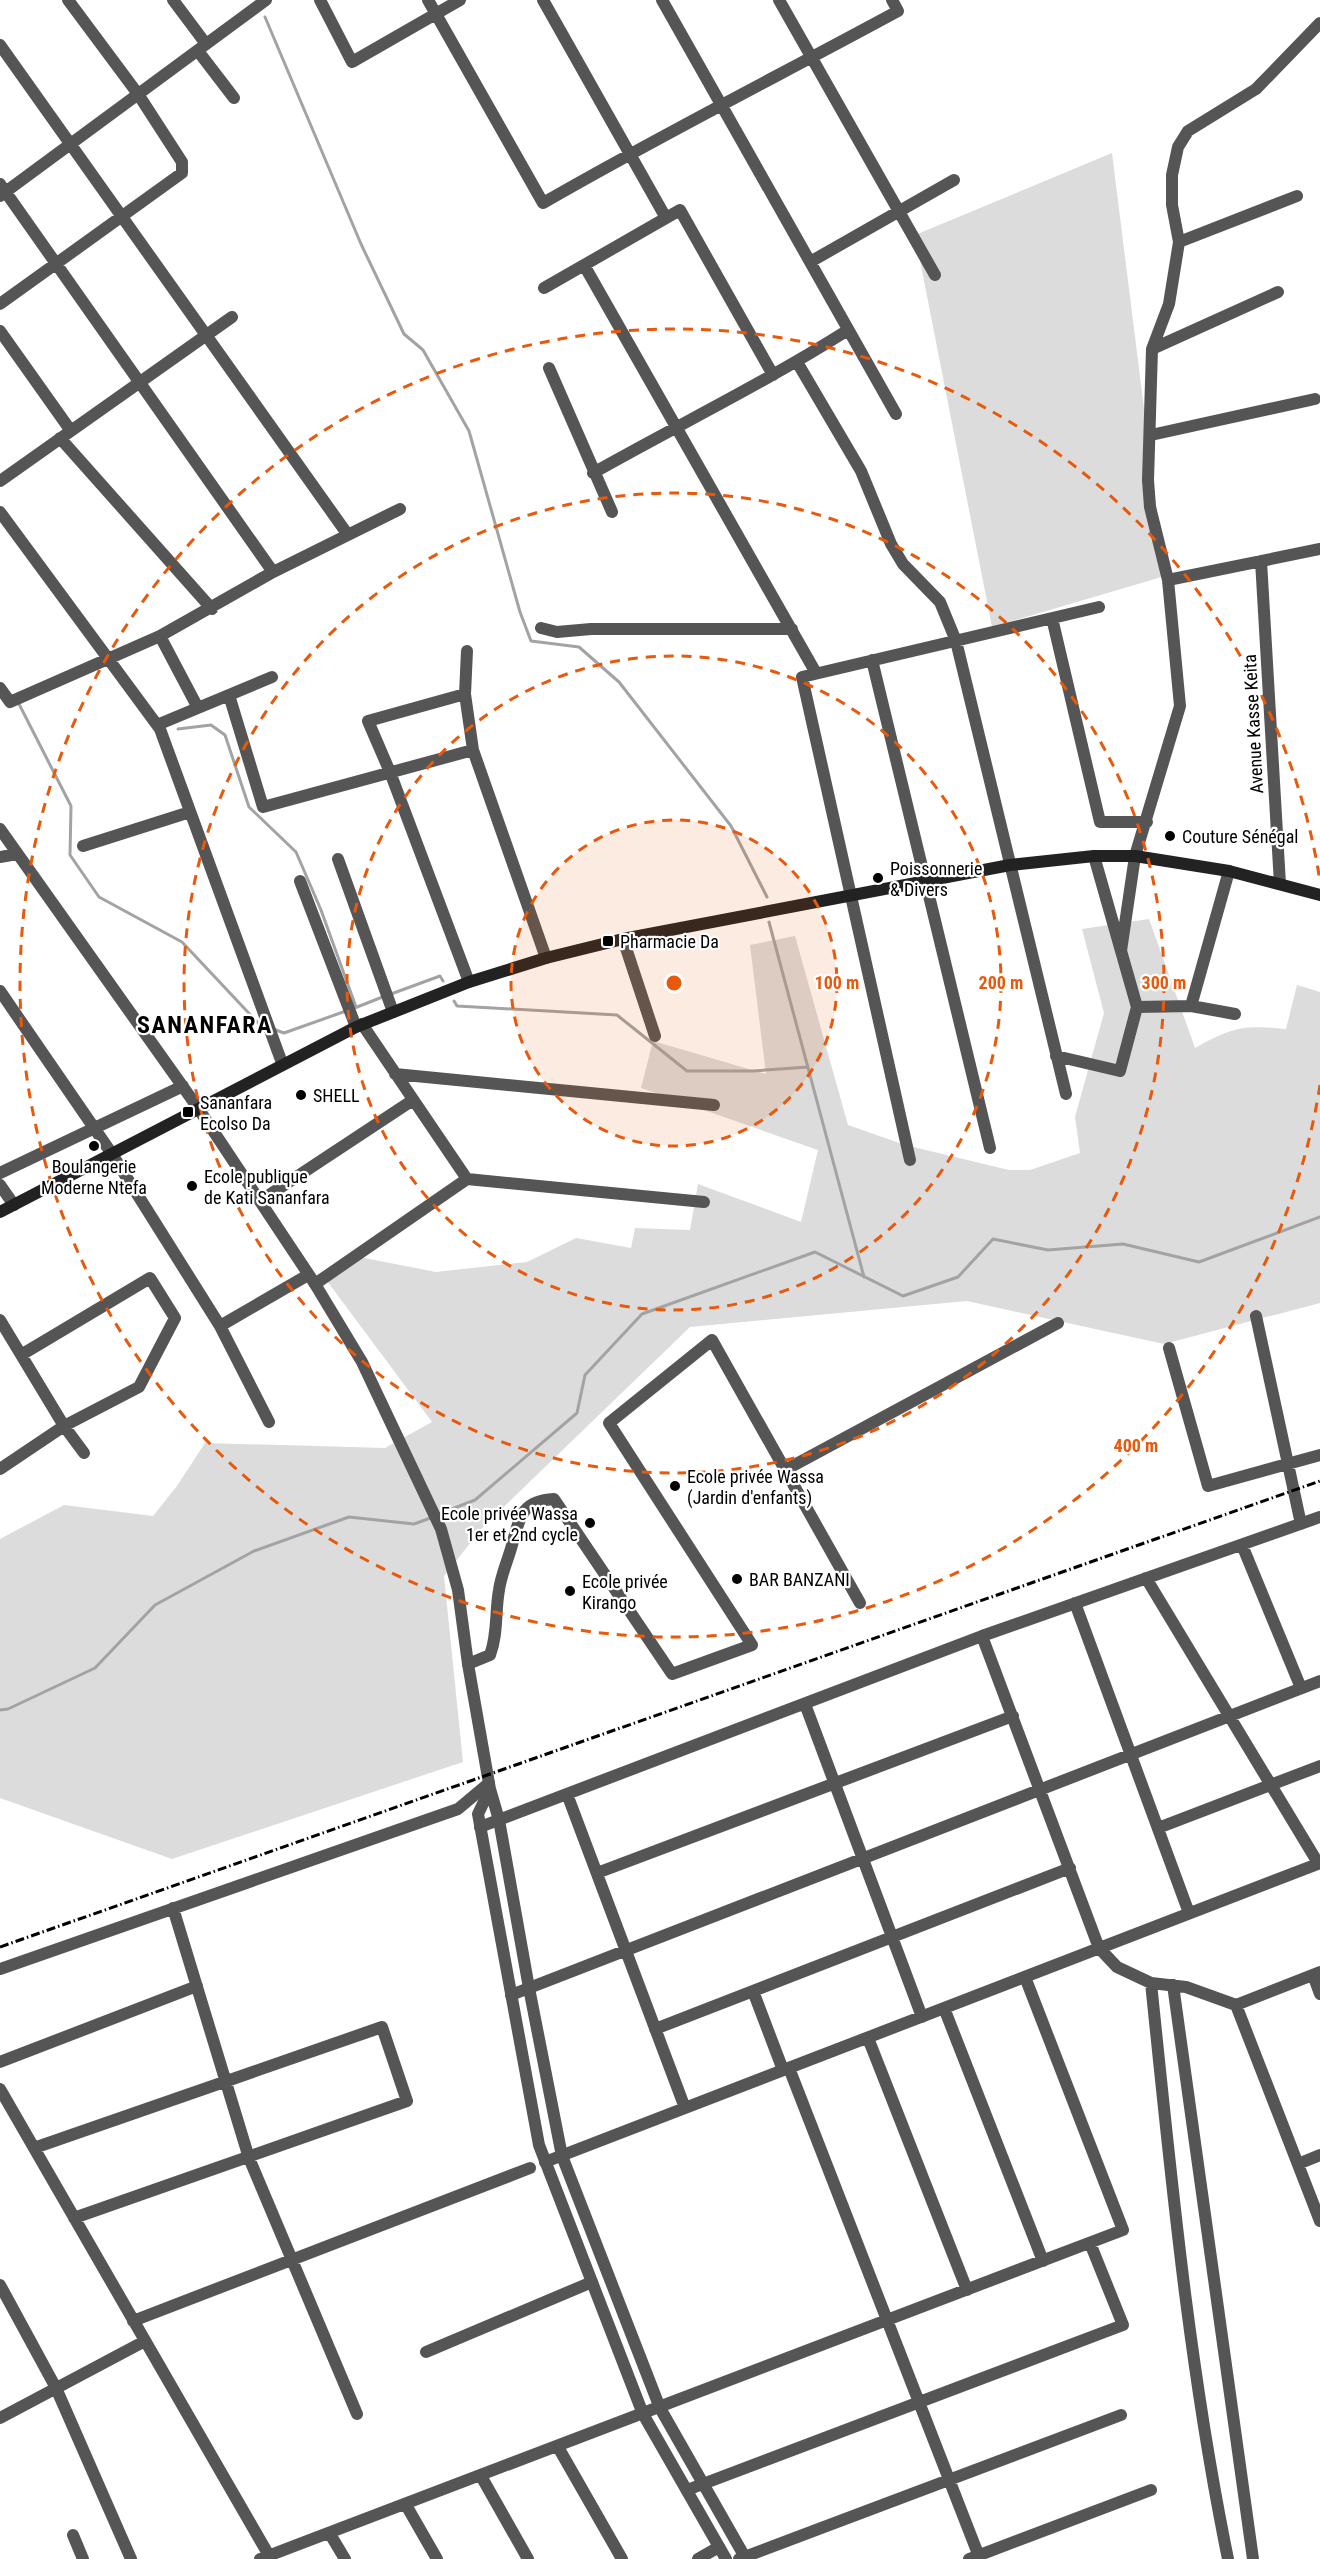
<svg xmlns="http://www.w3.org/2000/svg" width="1320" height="2559" font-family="'Roboto Condensed',sans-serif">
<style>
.green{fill:#dcdcdc}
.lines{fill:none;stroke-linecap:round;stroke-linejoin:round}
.stream{stroke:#a3a3a3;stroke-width:3}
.minor{stroke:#555;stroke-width:12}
.tertiary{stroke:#555;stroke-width:12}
.secondary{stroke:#222;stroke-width:12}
.rail{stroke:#000;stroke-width:3;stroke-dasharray:9 3 1.5 3;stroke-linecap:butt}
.ring{fill:none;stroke:#e8590c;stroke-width:3;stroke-dasharray:10 8}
.poi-dot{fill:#000;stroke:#fff;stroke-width:2}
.labels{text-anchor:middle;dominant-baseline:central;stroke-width:4.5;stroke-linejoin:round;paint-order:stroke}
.street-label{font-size:18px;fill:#000;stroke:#fff}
.poi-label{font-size:18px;fill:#000;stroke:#fff;text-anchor:start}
.district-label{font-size:24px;font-weight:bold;letter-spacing:1.5px;fill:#000;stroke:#fff}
.centre{fill:#e8590c;stroke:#fff;stroke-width:3}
.ring-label{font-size:18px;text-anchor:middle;font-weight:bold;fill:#e8590c;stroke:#fff;stroke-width:4.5;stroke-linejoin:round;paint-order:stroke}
</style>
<rect width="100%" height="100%" fill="#fff"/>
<path class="green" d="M 1112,153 L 1165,576 L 992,627 L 915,235 Z
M 1149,919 L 1195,1048 C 1233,1027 1243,1025 1286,1029 L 1297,985 L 1320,992 L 1320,1303 L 1164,1344 L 967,1301 L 690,1327 L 483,1527 L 444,1576 L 463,1762 L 172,1859 L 0,1798 L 0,1539 L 64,1505 L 153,1516 L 177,1486 L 205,1443 L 385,1448 L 432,1422 L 324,1277 L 354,1256 L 436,1272 L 527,1262 L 576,1238 L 631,1248 L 635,1228 L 690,1230 L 698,1184 L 801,1222 L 818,1150 L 641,1088 L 653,1041 L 766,1074 L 750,945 L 795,936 L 848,1125 L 905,1145 L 1009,1170 L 1030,1170 L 1080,1153 L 1075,1117 L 1104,1013 L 1082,929 Z"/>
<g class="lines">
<path class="stream" d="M 265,17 L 361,244 L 404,334 L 423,350 L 469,431 L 520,612 L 531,641 L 579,647 L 619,682 L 731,826 L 767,897
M 18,702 L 71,806 L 70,855 L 99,897 L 182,942 L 259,1024 L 264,1025
M 178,729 L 211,725 L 225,735 L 249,807 L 296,852 L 321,910 L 356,1007
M 769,922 L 864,1277
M 391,994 L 440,976 L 443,981
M 454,1001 L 457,1006 L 617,1015 L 687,1071 L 753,1071 L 808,1067
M 352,1009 L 385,996
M 273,1029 L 284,1033 L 346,1011
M 439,1514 L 475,1500 L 577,1413 L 585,1375 L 642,1314 L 815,1252 L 903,1296 L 958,1277 L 993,1239 L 1048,1250 L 1123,1244 L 1199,1262 L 1320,1217
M 0,1710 L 8,1709 L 95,1668 L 155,1605 L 254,1551 L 349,1517 L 414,1524 L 433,1517"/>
<path class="minor" d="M 173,0 L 206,44
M 320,0 L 352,62 L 460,0
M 428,0 L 543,203 C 659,136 780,75 898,11 L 892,0
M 543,0 L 666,218
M 662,0 L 896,414
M 779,0 L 935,275
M 0,45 L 348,535
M 198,51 L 234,98
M 0,184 L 273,572
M 0,196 L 266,0
M 1179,242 L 1297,196
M 810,262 L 954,180
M 584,265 L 816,673
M 544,288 L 680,210 L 773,375
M 0,304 L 182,173 L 182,162 L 138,94 L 68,0
M 0,331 L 71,431
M 1152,349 L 1278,292
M 797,362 L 861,471 L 891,544 L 903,564 L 940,602 L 956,641 L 1066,1094
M 549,368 L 612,512
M 1151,435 L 1315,399
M 60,438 L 212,609
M 593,473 C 678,425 766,382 848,330
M 0,481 L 232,317
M 0,512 L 160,729 L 282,1063
M 1261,561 L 1280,884
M 1168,580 L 1320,549
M 1052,618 L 1100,822 L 1147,822
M 541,628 L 557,632 L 591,629 L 792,629
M 160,636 L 198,708
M 467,651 L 465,694 L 473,750 L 546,958
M 872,660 L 990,1148
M 0,688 L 10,702 L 160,636 L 273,572 L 400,509
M 465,694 L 368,721 L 390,772 L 469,982
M 229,695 L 263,807 L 473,750
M 157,725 L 272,677
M 0,829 L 198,1108
M 83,846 L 190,812
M 0,857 L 17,854
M 338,859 L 393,1012
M 300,881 L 356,1027
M 623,939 L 655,1036
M 1121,951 L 1135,856 L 1180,706 L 1168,580 L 1150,507 L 1148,480 L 1152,349 L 1169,304 L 1179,242 L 1172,205 L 1172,175 L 1178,147 L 1188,131 L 1256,89 L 1320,23
M 0,991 L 112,1154 L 220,1326 L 269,1422
M 1191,1006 L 1229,871
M 1137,1007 L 1191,1006 L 1235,1014
M 362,1024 L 467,1179
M 1056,1056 L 1120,1071 L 1137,1007 L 1094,856
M 395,1074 L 714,1105
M 910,1160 L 802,677 L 1099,607
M 0,1173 L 183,1086
M 0,1185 L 14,1205
M 260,1201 L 413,1100
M 315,1284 L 467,1179 L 704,1202
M 1256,1316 L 1301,1524
M 0,1320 L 64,1426 L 84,1453
M 220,1326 L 308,1275
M 1169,1348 L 1208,1486 L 1320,1455
M 0,1469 L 64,1426 L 139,1387 L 175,1318 L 150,1278 L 21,1355
M 785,1470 L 1058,1323
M 1242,1545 L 1301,1688
M 1146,1578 L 1318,1863
M 1075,1603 L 1189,1913
M 982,1636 L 1099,1948 L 1117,1967 L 1151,1983 L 1186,1987 L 1236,2005 L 1320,1972
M 468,1664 L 490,1655 C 498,1634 495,1612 499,1590 C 501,1575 508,1560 512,1545 C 520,1517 521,1501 554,1499 L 672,1674 L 752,1645 L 609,1423 L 712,1340 L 860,1603
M 805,1704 L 922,2017
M 567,1794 L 685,2108
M 480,1827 L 982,1636 L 1320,1517
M 1158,1828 L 1320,1766
M 597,1873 L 1013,1716
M 173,1908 L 249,2158 L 357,2414
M 0,1969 L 458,1809 L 489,1783
M 1313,1975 L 1320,1994
M 1151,1983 C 1171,2176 1189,2369 1228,2559
M 1173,1985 L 1253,2559
M 753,1991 L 783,2070
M 511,1995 L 1320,1681
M 1236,2005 L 1320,2221
M 944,2008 L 1043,2261
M 655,2029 L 1070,1868
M 868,2038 L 967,2290
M 0,2062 L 197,1986
M 789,2068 L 980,2559
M 0,2089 L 271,2559
M 34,2148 L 382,2027 L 407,2101 L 74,2218
M 545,2162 L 1320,1863
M 1298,2164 L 1320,2155
M 0,2285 L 56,2388 L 131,2559
M 133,2321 L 530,2168
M 426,2352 L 592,2282
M 0,2418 L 145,2341
M 558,2447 L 622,2559
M 481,2476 L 528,2559
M 687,2490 L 1123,2325 L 1090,2243
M 406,2505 L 437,2559
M 330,2534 L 345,2559
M 73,2535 L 83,2559
M 260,2559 L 1123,2230 L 1025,1977
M 698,2559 L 719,2547
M 739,2559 L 1121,2415
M 969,2559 L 1151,2490"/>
<path class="tertiary" d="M 198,1108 L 315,1284 L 362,1362 L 441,1529 L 458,1590 L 468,1664 L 490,1789 L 499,1820 L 529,1988 L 562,2156 L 660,2408 L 746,2559
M 490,1789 L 478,1814 L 539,2145 L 643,2414 L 726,2559"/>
<path class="secondary" d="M 0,1212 L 356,1027 L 469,982 L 546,958 L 623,939 L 1010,865 L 1094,856 L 1135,856 L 1229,871 L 1320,895"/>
<path class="rail" d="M 0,1947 L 1320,1481"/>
</g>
<circle cx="674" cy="983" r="163" fill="#e8590c" fill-opacity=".12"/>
<g class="ring">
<circle cx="674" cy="983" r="163"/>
<circle cx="674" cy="983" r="327"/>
<circle cx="674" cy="983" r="490"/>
<path d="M1320 1085A654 654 0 1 1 1320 881"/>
</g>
<g class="poi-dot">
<circle cx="1170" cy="836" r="6"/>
<circle cx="878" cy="878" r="6"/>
<rect x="602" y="935" width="12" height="12" rx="3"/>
<circle cx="301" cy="1095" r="6"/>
<rect x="182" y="1106" width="12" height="12" rx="3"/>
<circle cx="94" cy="1146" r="6"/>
<circle cx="192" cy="1186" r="6"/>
<circle cx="675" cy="1486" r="6"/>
<circle cx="590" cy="1523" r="6"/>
<circle cx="737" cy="1579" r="6"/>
<circle cx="570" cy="1591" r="6"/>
</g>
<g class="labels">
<g class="street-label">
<text transform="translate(1253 724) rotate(-93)">Avenue Kasse Keita</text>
</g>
<g class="poi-label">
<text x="1182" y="836">Couture Sénégal</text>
<text x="890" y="868">Poissonnerie<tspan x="890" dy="21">&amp; Divers</tspan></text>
<text x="620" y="941">Pharmacie Da</text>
<text x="313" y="1095">SHELL</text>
<text x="200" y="1102">Sananfara<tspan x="200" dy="21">Ecolso Da</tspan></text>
<text x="94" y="1166" text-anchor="middle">Boulangerie<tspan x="94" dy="21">Moderne Ntefa</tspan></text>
<text x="204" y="1176">Ecole publique<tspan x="204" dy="21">de Kati Sananfara</tspan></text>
<text x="687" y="1476">Ecole privée Wassa<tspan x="687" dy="21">(Jardin d'enfants)</tspan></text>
<text x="578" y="1513" text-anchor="end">Ecole privée Wassa<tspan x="578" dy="21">1er et 2nd cycle</tspan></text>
<text x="749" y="1579">BAR BANZANI</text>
<text x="582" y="1581">Ecole privée<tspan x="582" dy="21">Kirango</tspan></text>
</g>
<g class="district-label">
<text x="205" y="1025">SANANFARA</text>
</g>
</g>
<circle cx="674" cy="983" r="9" class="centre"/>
<g class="ring-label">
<text x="837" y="989">100 m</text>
<text x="1001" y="989">200 m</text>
<text x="1164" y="989">300 m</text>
<text x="1136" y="1452">400 m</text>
</g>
</svg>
